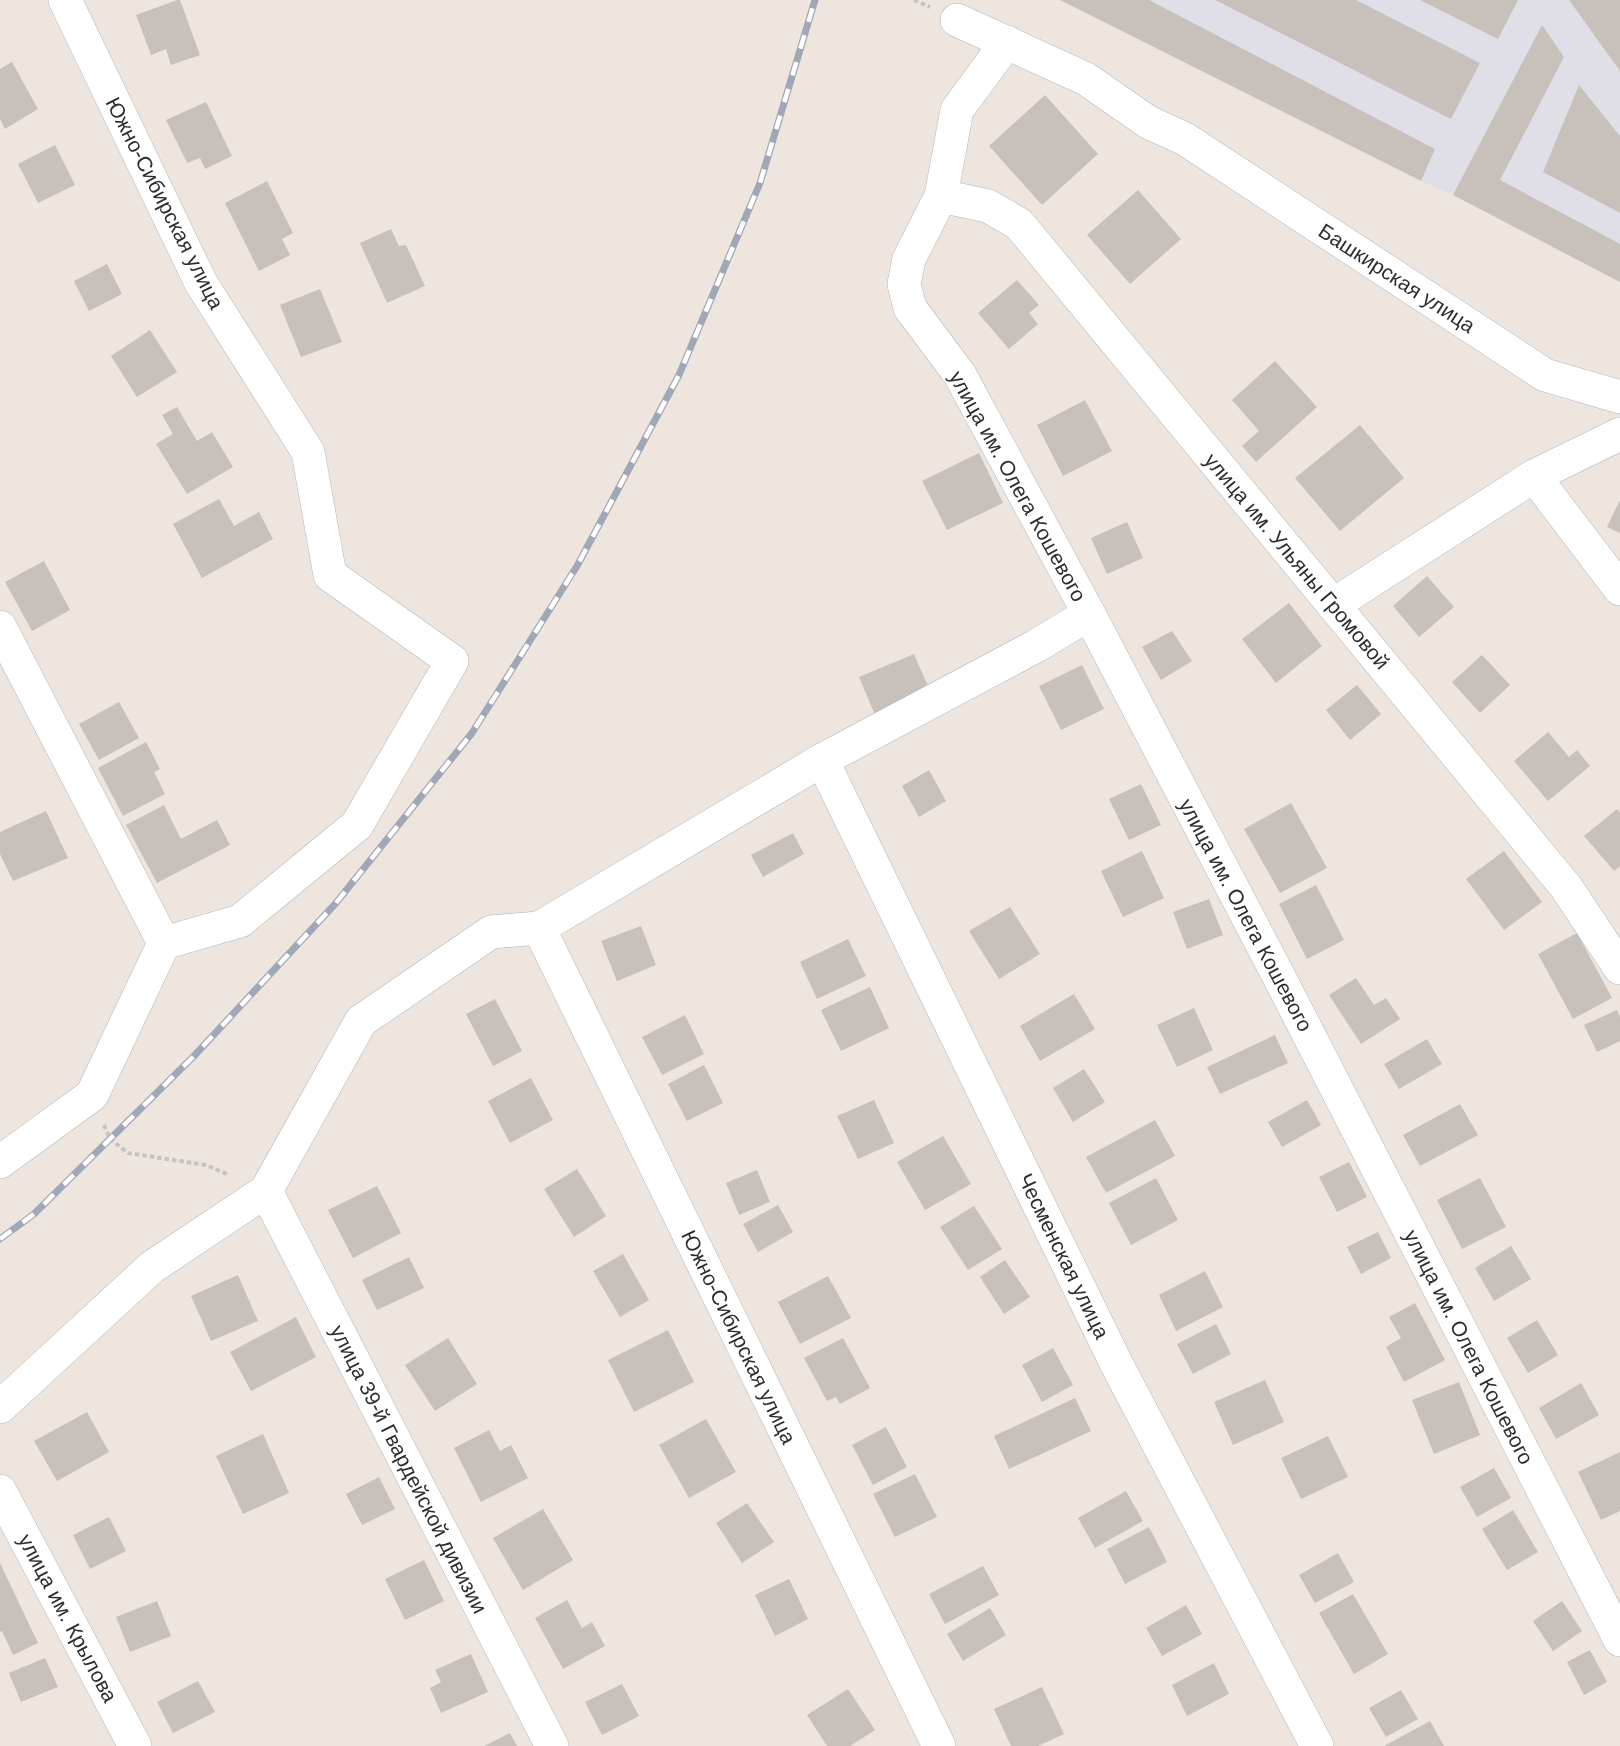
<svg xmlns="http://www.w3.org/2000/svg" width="1620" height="1746" font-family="Arial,sans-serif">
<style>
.industrial{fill:#e0dfe7}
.building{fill:#c8c0ba}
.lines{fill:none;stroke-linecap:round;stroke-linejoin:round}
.minor-casing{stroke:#afb5bd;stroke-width:34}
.path{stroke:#c4c4c4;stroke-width:4;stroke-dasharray:4.5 3;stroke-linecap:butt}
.minor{stroke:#fff;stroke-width:33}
.rail-casing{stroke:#a0a8b8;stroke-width:7}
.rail{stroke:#fff;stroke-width:4.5;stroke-dasharray:14;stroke-linecap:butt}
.labels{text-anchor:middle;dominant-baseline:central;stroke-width:4.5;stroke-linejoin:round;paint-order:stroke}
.street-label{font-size:21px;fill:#2d2d2d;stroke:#fff}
</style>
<rect width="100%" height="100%" fill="#efe5df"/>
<path class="industrial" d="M 1060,0 L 1620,0 L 1620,282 L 1453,195 L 1421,181 Z"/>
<path class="building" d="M 177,0 L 180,0 L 200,55 L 171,65 L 166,49 L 151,55 L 136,15 Z
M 1060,0 L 1149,0 L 1435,149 L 1421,181 Z
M 1215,0 L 1356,0 L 1480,63 L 1451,119 Z
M 1420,0 L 1518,0 L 1498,39 Z
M 1569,0 L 1620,0 L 1620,71 Z
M 1542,25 L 1564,57 L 1500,180 L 1620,244 L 1620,282 L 1453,195 Z
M 12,62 L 38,109 L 5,129 L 0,119 L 0,69 Z
M 1579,85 L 1620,136 L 1620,213 L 1543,172 Z
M 1045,95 L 1098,154 L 1042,205 L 989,146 Z
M 206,102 L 232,156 L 205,169 L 200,158 L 187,163 L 166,120 Z
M 55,145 L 75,185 L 38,203 L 18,164 Z
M 267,181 L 293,233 L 282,239 L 290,255 L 259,271 L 225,203 Z
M 1138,190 L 1181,239 L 1130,284 L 1087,235 Z
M 391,229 L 399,246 L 406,245 L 425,286 L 387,303 L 360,243 Z
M 107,264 L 122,294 L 89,311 L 74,281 Z
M 1017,280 L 1039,305 L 1029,313 L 1038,324 L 1009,349 L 978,313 Z
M 320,289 L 342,342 L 301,357 L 280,305 Z
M 150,330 L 177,372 L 137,397 L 111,356 Z
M 1275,361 L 1317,407 L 1256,462 L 1242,446 L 1259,431 L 1232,400 Z
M 1085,400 L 1112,451 L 1063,476 L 1037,425 Z
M 177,407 L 197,441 L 212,432 L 233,467 L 187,494 L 156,444 L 173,434 L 162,415 Z
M 1360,425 L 1404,478 L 1340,531 L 1295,478 Z
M 979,453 L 1003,503 L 947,530 L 922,481 Z
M 219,499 L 234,526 L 259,512 L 273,539 L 202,578 L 173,524 Z
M 1620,500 L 1620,533 L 1607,527 Z
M 1127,522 L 1143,558 L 1107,574 L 1091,538 Z
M 44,561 L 70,610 L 32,631 L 5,582 Z
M 1427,576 L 1454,607 L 1419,637 L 1393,606 Z
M 1289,603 L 1322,646 L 1276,683 L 1242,639 Z
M 1172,631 L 1192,661 L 1161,680 L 1142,647 Z
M 914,654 L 931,693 L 876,717 L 859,677 Z
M 1482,655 L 1510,685 L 1480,713 L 1452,682 Z
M 1082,665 L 1104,709 L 1061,730 L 1039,686 Z
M 1357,685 L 1381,714 L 1350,740 L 1326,710 Z
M 119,702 L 139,738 L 99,760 L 79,724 Z
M 1548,732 L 1569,757 L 1577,750 L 1590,766 L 1548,801 L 1514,761 Z
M 146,742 L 160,769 L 154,772 L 165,794 L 123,816 L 98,768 Z
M 929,770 L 946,801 L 919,817 L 902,786 Z
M 1141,784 L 1161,825 L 1129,840 L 1109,799 Z
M 1291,803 L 1327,868 L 1280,893 L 1244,829 Z
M 164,805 L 181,839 L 217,820 L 230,845 L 157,883 L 126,825 Z
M 1617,809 L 1620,813 L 1620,866 L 1614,871 L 1584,836 Z
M 46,811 L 68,858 L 13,881 L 0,854 L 0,832 Z
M 793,833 L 804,854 L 763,877 L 751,855 Z
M 1142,851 L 1164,898 L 1123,917 L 1101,871 Z
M 1504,851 L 1542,902 L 1504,930 L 1466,879 Z
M 1316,885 L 1344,940 L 1307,959 L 1279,904 Z
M 1209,899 L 1223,935 L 1187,949 L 1173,912 Z
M 1010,907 L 1040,954 L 999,979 L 969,931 Z
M 641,926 L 656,965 L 617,981 L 601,941 Z
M 1577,933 L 1612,998 L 1573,1019 L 1538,954 Z
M 848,939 L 866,976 L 817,999 L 800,962 Z
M 1356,978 L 1374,1005 L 1386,998 L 1400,1019 L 1361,1044 L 1329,995 Z
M 870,987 L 889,1028 L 841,1051 L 821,1010 Z
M 1074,994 L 1095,1029 L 1040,1061 L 1020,1026 Z
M 495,999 L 522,1051 L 493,1066 L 466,1014 Z
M 1194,1008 L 1213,1050 L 1177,1067 L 1157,1025 Z
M 1617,1010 L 1620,1017 L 1620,1041 L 1597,1052 L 1584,1025 Z
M 685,1015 L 704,1054 L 662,1075 L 642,1037 Z
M 1275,1035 L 1288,1063 L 1220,1094 L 1207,1067 Z
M 1427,1039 L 1442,1064 L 1399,1089 L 1384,1064 Z
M 704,1065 L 723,1103 L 687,1121 L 668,1084 Z
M 1084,1069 L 1105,1102 L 1073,1122 L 1053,1088 Z
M 531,1078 L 553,1120 L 510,1143 L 488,1101 Z
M 874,1100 L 894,1143 L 858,1159 L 837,1116 Z
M 1307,1100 L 1321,1125 L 1282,1147 L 1268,1122 Z
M 1460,1104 L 1478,1135 L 1420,1166 L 1403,1135 Z
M 1155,1120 L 1175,1156 L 1106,1193 L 1086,1157 Z
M 943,1136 L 971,1184 L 925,1210 L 897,1162 Z
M 1349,1162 L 1367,1197 L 1337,1212 L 1319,1177 Z
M 577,1169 L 606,1216 L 574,1237 L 544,1189 Z
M 757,1170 L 770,1202 L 739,1215 L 726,1183 Z
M 1156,1178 L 1178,1220 L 1131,1245 L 1109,1203 Z
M 1480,1178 L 1506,1227 L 1462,1249 L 1437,1200 Z
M 377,1186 L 401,1233 L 353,1258 L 328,1210 Z
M 778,1205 L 793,1232 L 758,1252 L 743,1224 Z
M 974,1206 L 1002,1249 L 968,1270 L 940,1227 Z
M 1378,1232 L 1391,1258 L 1361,1274 L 1347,1247 Z
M 1511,1246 L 1531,1279 L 1494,1301 L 1475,1268 Z
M 623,1254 L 649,1300 L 620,1317 L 593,1271 Z
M 409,1257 L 424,1288 L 377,1310 L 362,1280 Z
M 1005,1260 L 1030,1297 L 1004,1314 L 980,1277 Z
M 1205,1271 L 1223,1307 L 1176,1331 L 1159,1295 Z
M 238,1275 L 258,1321 L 211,1341 L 191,1296 Z
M 828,1276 L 851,1318 L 800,1344 L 778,1302 Z
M 1415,1303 L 1445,1360 L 1404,1382 L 1386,1347 L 1401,1338 L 1389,1317 Z
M 296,1317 L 316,1357 L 251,1391 L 230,1352 Z
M 1537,1320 L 1558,1355 L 1528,1373 L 1507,1338 Z
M 1216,1324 L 1231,1354 L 1193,1374 L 1177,1344 Z
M 668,1330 L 694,1382 L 634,1412 L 608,1360 Z
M 448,1338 L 477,1384 L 435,1411 L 405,1365 Z
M 843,1338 L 870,1388 L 840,1404 L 836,1397 L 827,1401 L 804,1358 Z
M 1053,1348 L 1073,1385 L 1042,1402 L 1022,1365 Z
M 1265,1380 L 1284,1422 L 1233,1445 L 1214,1402 Z
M 1459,1382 L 1480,1435 L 1434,1454 L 1412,1400 Z
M 1581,1383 L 1599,1415 L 1556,1439 L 1539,1408 Z
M 1075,1398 L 1091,1431 L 1009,1469 L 994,1436 Z
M 87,1412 L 109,1452 L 57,1481 L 34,1441 Z
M 706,1419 L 736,1472 L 689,1498 L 659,1445 Z
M 886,1427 L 907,1467 L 873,1485 L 852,1445 Z
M 489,1430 L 500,1451 L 511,1445 L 528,1478 L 481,1502 L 454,1448 Z
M 263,1434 L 289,1493 L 243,1514 L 216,1456 Z
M 1328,1436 L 1348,1477 L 1301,1499 L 1281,1458 Z
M 1620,1452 L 1620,1511 L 1601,1520 L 1578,1472 Z
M 1494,1468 L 1511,1498 L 1477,1517 L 1460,1487 Z
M 915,1474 L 937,1517 L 895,1537 L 873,1494 Z
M 379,1477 L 395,1509 L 362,1525 L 346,1494 Z
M 1126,1491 L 1143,1521 L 1095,1548 L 1078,1518 Z
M 747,1503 L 774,1542 L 742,1563 L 716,1523 Z
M 543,1509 L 573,1560 L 523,1590 L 493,1538 Z
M 1513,1510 L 1538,1552 L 1507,1570 L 1482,1529 Z
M 109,1517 L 126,1551 L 90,1569 L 73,1535 Z
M 1149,1527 L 1167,1562 L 1125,1584 L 1107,1549 Z
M 1338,1553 L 1354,1582 L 1315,1603 L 1299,1575 Z
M 424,1560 L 444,1601 L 405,1620 L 385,1579 Z
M 0,1563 L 38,1643 L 13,1655 L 2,1631 L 0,1632 Z
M 983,1566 L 999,1595 L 945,1624 L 929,1594 Z
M 789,1579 L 808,1619 L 775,1636 L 755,1595 Z
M 1353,1594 L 1388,1654 L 1354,1674 L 1319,1613 Z
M 567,1600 L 582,1628 L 592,1622 L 605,1646 L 563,1669 L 535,1618 Z
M 157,1601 L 171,1636 L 130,1652 L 116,1617 Z
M 1562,1601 L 1582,1631 L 1553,1651 L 1533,1621 Z
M 1186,1605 L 1202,1634 L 1162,1656 L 1146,1628 Z
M 990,1608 L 1006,1635 L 963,1661 L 947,1634 Z
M 1590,1650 L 1607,1682 L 1584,1695 L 1567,1662 Z
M 471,1654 L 488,1692 L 441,1713 L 430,1688 L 441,1682 L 435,1670 Z
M 45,1658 L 58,1687 L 21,1702 L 9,1673 Z
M 1214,1663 L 1229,1694 L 1187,1716 L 1172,1685 Z
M 198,1681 L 215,1712 L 173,1733 L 157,1702 Z
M 622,1684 L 639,1716 L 602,1735 L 585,1702 Z
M 1042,1687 L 1064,1734 L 1038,1746 L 1011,1746 L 994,1709 Z
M 848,1689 L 875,1730 L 850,1746 L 827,1746 L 807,1715 Z
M 1401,1690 L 1418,1719 L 1386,1737 L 1369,1708 Z
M 1430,1721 L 1444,1746 L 1384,1746 Z
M 510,1733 L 517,1746 L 484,1746 Z"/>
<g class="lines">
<defs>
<path id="minor" d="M 65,0 L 201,283 L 308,452 L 330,575 L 452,661 L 357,825 L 240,921 L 164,943
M 957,20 L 1086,79 L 1148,122 L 1185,139 L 1545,375 L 1620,397
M 1007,42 L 957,110 L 941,196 L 909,259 L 904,284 L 910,308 L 960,375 L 1089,614 L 1276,971 L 1620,1640
M 941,196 L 988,206 L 1019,224 L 1566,887 L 1620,968
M 1620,434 L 1534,476 L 1620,589
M 1333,605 L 1534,476
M 0,627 L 164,943
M 822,760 L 1117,1365 L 1317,1746
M 539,928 L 939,1746
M 0,1162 L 92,1095 L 164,943
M 266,1191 L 552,1746
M 0,1407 L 152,1267 L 266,1191 L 361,1021 L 491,932 L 539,928 L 822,760 L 1036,646 L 1089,614
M 0,1491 L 135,1746"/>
</defs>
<use href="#minor" class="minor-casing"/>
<path class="path" d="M 914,0 L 930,7
M 104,1125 L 110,1139 L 128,1153 L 206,1165 L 229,1175"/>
<use href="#minor" class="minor"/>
<defs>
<path id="rail" d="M 0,1239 L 34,1214 L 194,1056 L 336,903 L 472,733 L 577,566 L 679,375 L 760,183 L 815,0"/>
</defs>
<use href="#rail" class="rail-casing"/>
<use href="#rail" class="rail"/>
</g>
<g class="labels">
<g class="street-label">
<text transform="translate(165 203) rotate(63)">Южно-Сибирская улица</text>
<text transform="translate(1397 278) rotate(33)">Башкирская улица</text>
<text transform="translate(1018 486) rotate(61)">улица им. Олега Кошевого</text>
<text transform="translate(1297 561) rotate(50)">улица им. Ульяны Громовой</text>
<text transform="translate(1246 915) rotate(62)">улица им. Олега Кошевого</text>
<text transform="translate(1064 1256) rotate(64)">Чесменская улица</text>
<text transform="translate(739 1337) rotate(64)">Южно-Сибирская улица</text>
<text transform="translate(1469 1347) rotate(63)">улица им. Олега Кошевого</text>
<text transform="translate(409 1469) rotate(63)">улица 39-й Гвардейской дивизии</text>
<text transform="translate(68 1618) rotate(62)">улица им. Крылова</text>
</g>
</g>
</svg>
